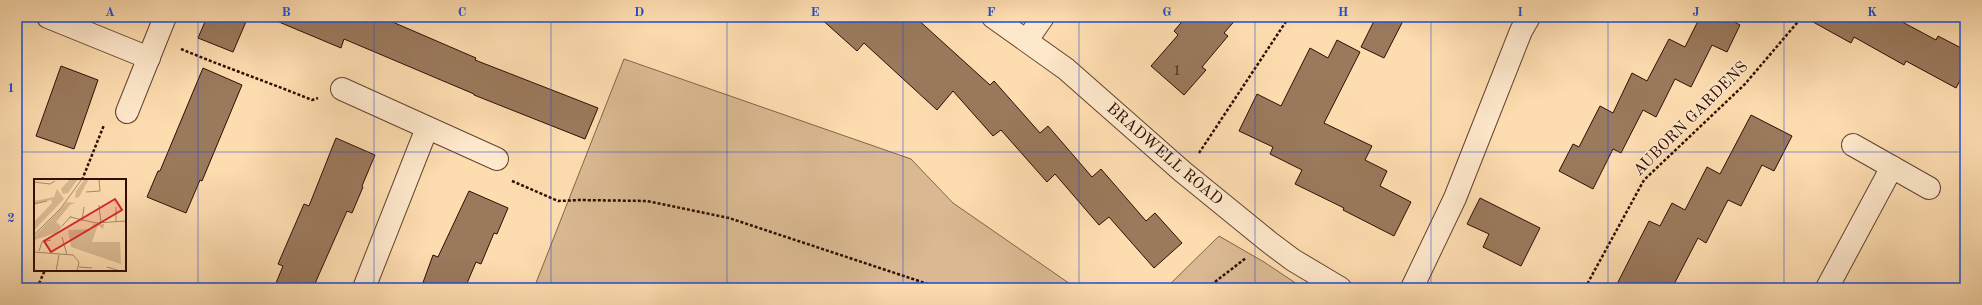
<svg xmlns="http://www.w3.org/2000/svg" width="1982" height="305" font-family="'Old Standard TT',serif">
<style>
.green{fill:#dab992;stroke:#84644a}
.building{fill:#9a795c;stroke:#2e0e03}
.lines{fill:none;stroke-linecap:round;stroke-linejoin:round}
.minor-casing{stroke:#62422e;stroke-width:24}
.path{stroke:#2e0e03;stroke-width:2.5;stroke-dasharray:3 2;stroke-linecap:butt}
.minor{stroke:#fee8cb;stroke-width:22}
.grid{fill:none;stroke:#1d4ed8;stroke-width:1;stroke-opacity:0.55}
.labels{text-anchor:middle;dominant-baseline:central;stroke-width:3;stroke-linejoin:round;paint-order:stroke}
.number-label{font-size:14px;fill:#492919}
.street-label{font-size:16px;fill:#2e0e03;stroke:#fee8cb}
.inset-road{fill:none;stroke:#aa8a6a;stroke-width:1}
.view{fill:#d62828;fill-opacity:0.15;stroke:#d62828;stroke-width:2}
.inset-edge{fill:none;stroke:#2e0e03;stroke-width:2}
.neatline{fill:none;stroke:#1d4ed8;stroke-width:1.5}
.grid-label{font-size:13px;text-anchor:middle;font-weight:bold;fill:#1d4ed8}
</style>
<rect width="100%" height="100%" fill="#fddcaf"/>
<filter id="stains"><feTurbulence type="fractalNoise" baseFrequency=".005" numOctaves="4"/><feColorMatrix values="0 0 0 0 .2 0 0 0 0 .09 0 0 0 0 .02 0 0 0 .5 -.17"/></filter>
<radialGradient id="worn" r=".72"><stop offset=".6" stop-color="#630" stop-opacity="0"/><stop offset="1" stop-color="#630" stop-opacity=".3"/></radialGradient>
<path class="green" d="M 624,59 L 911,159 L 953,203 L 1076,288 L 534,288 Z
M 1219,236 L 1264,262 L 1303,288 L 1166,288 Z"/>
<path class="building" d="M 207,17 L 248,17 L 233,52 L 198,38 Z
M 267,17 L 381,17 L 476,58 L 475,60 L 598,108 L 585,139 L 474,95 L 474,94 L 344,39 L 341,48 Z
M 819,17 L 915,17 L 990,85 L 994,81 L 1040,133 L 1048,126 L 1092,177 L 1101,169 L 1146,221 L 1155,213 L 1182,243 L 1154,268 L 1109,217 L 1099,225 L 1055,174 L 1047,182 L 1001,130 L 993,136 L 953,91 L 937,110 L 864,43 L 857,51 Z
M 1186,17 L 1238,17 L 1224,33 L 1228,36 L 1202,67 L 1206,70 L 1184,95 L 1151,66 L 1178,35 L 1174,31 Z
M 1376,17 L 1405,17 L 1384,58 L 1361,47 Z
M 1700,17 L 1725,17 L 1740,25 L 1727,52 L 1712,45 L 1691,87 L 1675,79 L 1656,117 L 1643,110 L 1621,153 L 1613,149 L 1593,189 L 1559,171 L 1573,144 L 1579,147 L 1600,106 L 1613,113 L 1632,73 L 1647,81 L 1669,39 L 1685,47 Z
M 1804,17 L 1893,17 L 1936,40 L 1938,36 L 1965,50 L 1965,71 L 1956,88 L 1906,61 L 1904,65 L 1854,37 L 1851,43 Z
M 1337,40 L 1360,52 L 1324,123 L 1372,146 L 1365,160 L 1387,171 L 1380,186 L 1411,202 L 1394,236 L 1343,210 L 1344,208 L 1295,184 L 1302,170 L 1270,154 L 1273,147 L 1239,131 L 1257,94 L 1281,106 L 1310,48 L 1328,58 Z
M 61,66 L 98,80 L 74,149 L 36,136 Z
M 203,68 L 242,85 L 202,181 L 200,180 L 186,213 L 147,197 L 158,171 L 160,171 Z
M 1751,115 L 1792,136 L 1774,171 L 1762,165 L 1741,206 L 1728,200 L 1706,243 L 1698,238 L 1672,288 L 1615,288 L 1649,221 L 1660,226 L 1672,203 L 1685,210 L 1707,167 L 1720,174 Z
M 336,138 L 375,155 L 362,186 L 363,187 L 352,213 L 347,211 L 313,288 L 274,288 L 283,266 L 278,264 L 304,204 L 309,206 Z
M 469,191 L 508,208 L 497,234 L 494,233 L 481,264 L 476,262 L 465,288 L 421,288 L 433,255 L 438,257 Z
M 1480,198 L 1540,228 L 1521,266 L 1483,247 L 1489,234 L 1467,224 Z"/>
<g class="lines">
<defs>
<g id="minor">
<path d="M 48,17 L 149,58"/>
<path id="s1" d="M 993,17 L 1066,69 L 1183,172 L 1269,242 L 1293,260 L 1340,288"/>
<path d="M 1027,40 L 1043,17"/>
<path d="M 342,89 L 497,159"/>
<path d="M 127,112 L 165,17"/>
<path d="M 1853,145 L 1929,188"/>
<path d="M 364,288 L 427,128"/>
<path d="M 1412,288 L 1455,198 L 1521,31 L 1529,17"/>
<path d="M 1827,288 L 1892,167"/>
</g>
</defs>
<use href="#minor" class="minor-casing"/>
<path class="path" d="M 181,49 C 224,67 268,82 312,100 L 318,98
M 1199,153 L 1289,17
M 82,180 L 104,125
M 512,181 L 558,201 L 579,200 L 647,201 L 729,218 L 940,288
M 37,288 L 45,270
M 1207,288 L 1246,258
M 1585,288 L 1644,180 L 1745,84 L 1802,17"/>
<use href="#minor" class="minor"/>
</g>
<path class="grid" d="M 198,17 L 198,288M 374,17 L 374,288M 551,17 L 551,288M 727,17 L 727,288M 903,17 L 903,288M 1079,17 L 1079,288M 1255,17 L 1255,288M 1431,17 L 1431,288M 1608,17 L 1608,288M 1784,17 L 1784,288M 17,152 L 1965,152"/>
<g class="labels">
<g class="number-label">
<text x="1177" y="71">1</text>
</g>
<g class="street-label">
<text transform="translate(1691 119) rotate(-45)">AUBORN GARDENS</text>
<text stroke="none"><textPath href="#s1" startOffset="220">BRADWELL ROAD</textPath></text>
</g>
</g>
<g transform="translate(34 179)">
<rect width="92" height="92" fill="#fddcaf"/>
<path d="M 36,0 L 44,0 L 34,14 L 29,15 L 27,10 ZM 51,0 L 55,0 L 45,18 L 41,19 L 42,12 ZM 23,10 L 30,20 L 0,51 L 0,43 L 18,24 L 17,21 L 0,25 L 0,22 L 20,18 ZM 33,23 L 41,24 L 36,26 L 22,43 L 28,48 L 22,54 L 0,61 L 0,58 ZM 59,45 L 70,45 L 70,47 L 69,50 L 64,46 L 58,63 L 86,63 L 87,85 L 37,68 L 34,51 L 58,50 Z" fill="#dab992"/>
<path class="inset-road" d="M 0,3 L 16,5 L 21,2M 52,13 L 66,12 L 65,0M 0,25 L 13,22M 65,26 L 67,44M 82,28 L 82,43M 36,38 L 62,44 L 92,42M 48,42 L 50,28M 28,47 L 37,37M 0,56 L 27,29 L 48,0M 28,58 L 33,76M 5,72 L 8,63 L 17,61M 0,73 L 39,76 L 45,83 L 43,92M 45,88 L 58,89M 73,88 L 86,92M 22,92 L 25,76"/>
<path class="view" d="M 81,20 L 88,31 L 17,73 L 10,62 Z"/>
<rect width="92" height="92" class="inset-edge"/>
</g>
<rect width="1982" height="305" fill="none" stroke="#fddcaf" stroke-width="44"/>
<rect x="22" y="22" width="1938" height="261" class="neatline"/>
<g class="grid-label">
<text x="110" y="16">A</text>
<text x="286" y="16">B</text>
<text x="462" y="16">C</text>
<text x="639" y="16">D</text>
<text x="815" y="16">E</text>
<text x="991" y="16">F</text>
<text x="1167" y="16">G</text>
<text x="1343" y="16">H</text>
<text x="1520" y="16">I</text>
<text x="1696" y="16">J</text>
<text x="1872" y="16">K</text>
<text x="11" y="92">1</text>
<text x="11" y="222">2</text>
</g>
<rect width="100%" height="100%" filter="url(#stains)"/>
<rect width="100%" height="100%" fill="url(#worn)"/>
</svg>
